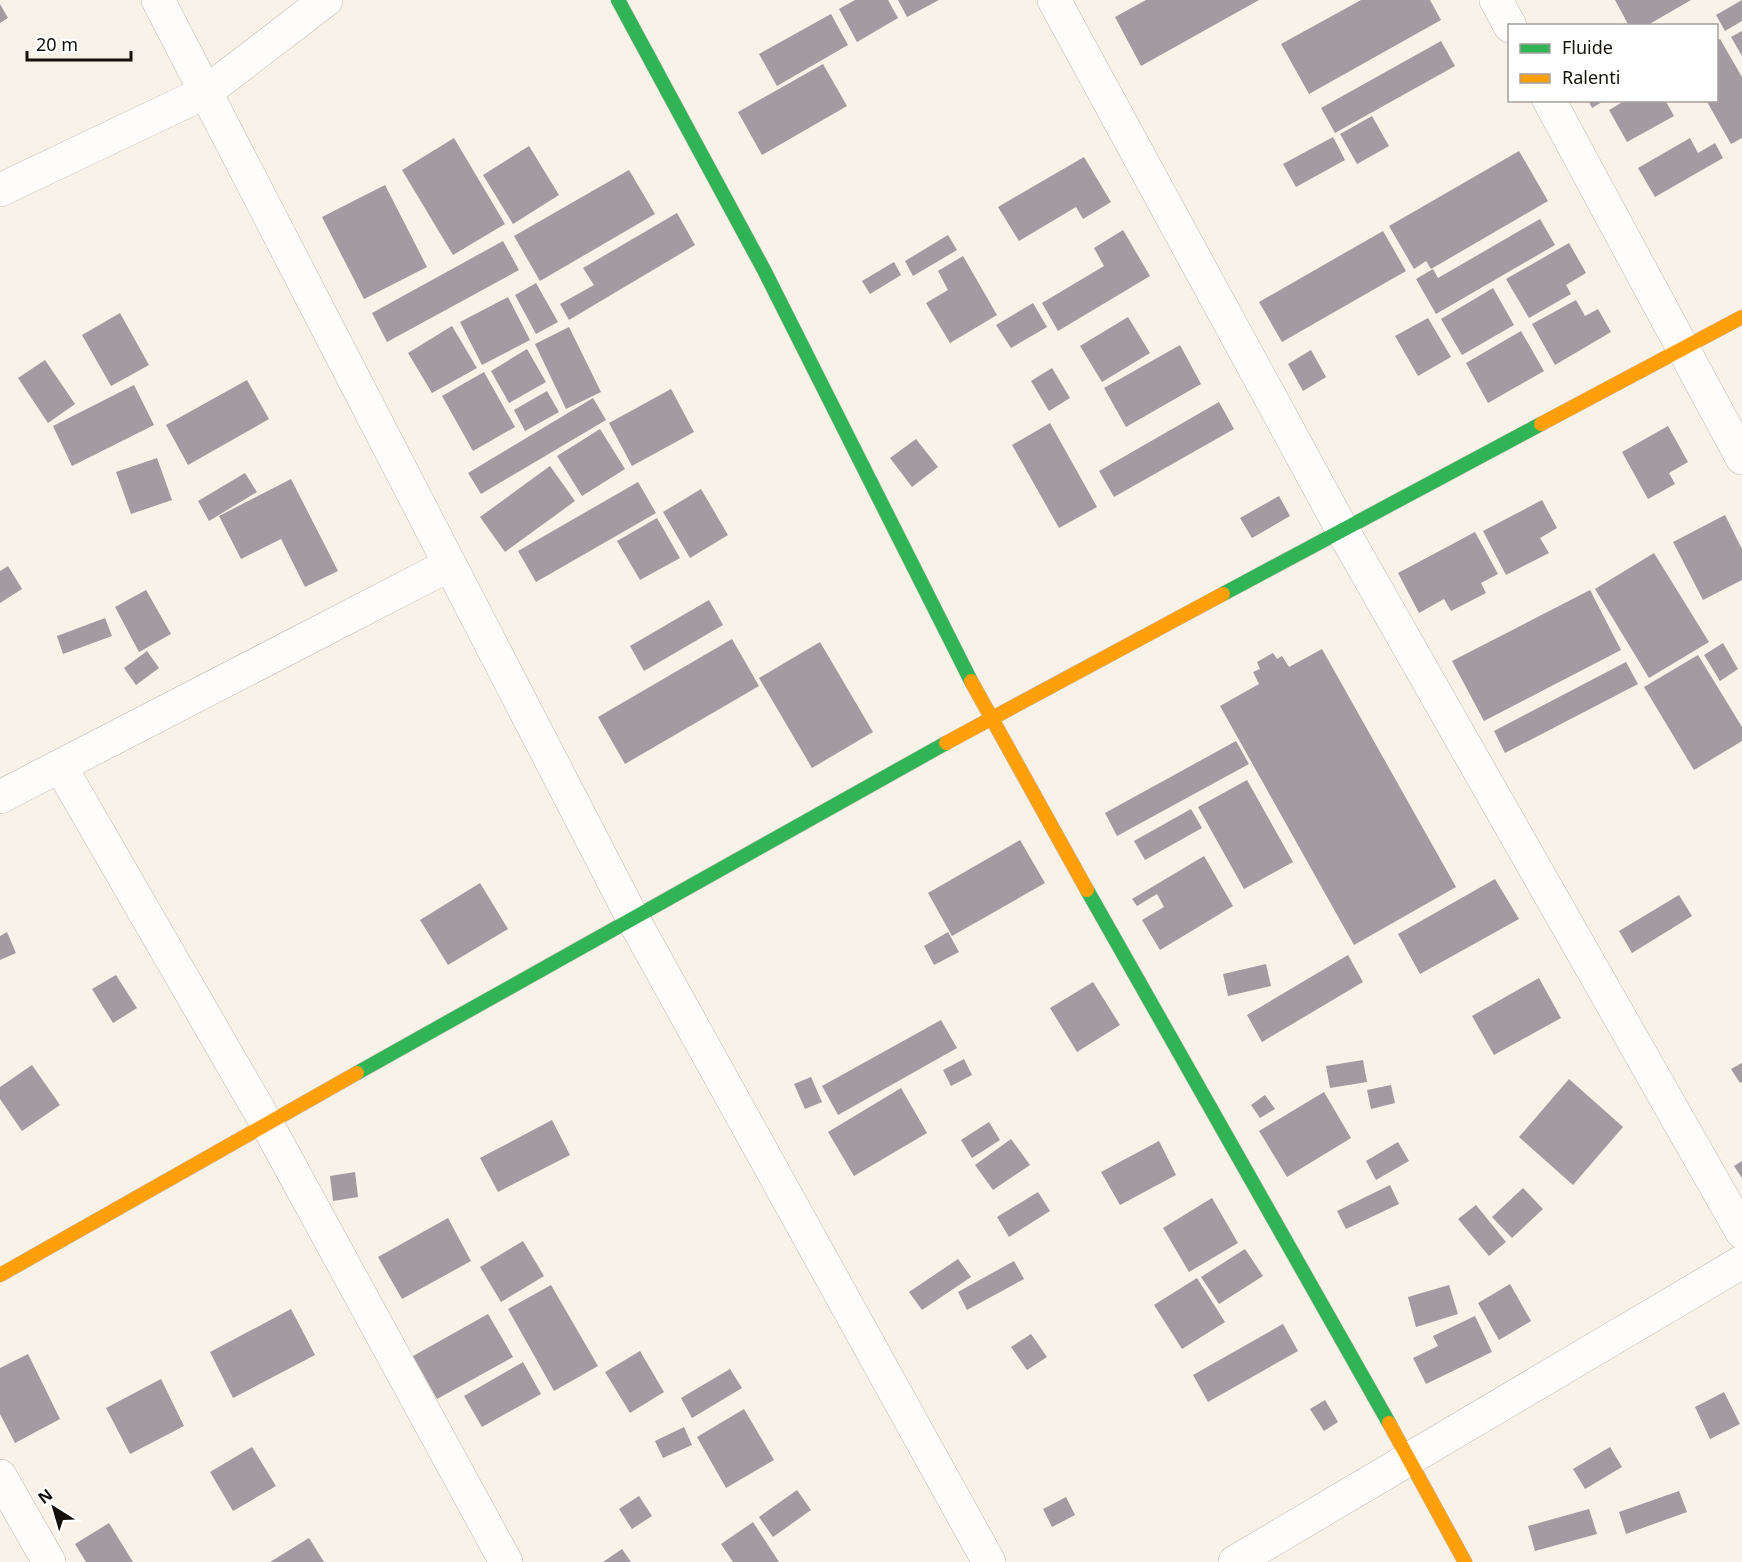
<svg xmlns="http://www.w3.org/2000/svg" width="1742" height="1562" font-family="'Noto Sans',sans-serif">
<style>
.building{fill:#a39aa2}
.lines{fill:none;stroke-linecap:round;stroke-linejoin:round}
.street-casing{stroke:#beb8b0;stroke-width:34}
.fast-casing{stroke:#beb8b0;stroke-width:15}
.slow-casing{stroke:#beb8b0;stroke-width:15}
.street{stroke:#fefdfc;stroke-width:33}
.fast{stroke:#30b455;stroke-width:14}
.slow{stroke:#ff9f0a;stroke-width:14}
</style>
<rect width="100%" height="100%" fill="#f8f2e8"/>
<path class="building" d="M 855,0 L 888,0 L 898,18 L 857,42 L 839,9 Z
M 898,0 L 939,0 L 907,17 Z
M 1146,0 L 1259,0 L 1141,66 L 1115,17 Z
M 1361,0 L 1430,0 L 1441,20 L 1309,94 L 1281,44 Z
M 1615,0 L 1691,0 L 1646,26 L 1629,26 Z
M 1742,0 L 1742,21 L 1725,31 L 1716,15 Z
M 0,4 L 8,18 L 0,23 Z
M 831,14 L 848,45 L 777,86 L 759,54 Z
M 1742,31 L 1742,56 L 1731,37 Z
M 1720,39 L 1742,77 L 1742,138 L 1731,144 L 1706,100 L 1716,100 L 1716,41 Z
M 1441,41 L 1455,66 L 1335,133 L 1321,108 Z
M 823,64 L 847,106 L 762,155 L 738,112 Z
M 1588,100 L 1605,100 L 1592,108 Z
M 1626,100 L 1665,100 L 1674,116 L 1627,142 L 1609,110 Z
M 1372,116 L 1389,146 L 1357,164 L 1340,134 Z
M 1333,137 L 1345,160 L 1296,187 L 1283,164 Z
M 454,138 L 505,224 L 453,255 L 402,170 Z
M 1690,138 L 1698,153 L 1715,143 L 1723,158 L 1655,197 L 1638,168 Z
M 529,146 L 559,195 L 513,224 L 483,175 Z
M 1519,151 L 1548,201 L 1431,269 L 1426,261 L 1414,269 L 1389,226 Z
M 1084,157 L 1111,202 L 1083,219 L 1076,207 L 1019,241 L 998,207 Z
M 629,170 L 655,214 L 540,281 L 514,236 Z
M 385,185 L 427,267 L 364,299 L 322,217 Z
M 677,213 L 695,245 L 569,320 L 560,304 L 594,285 L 583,268 Z
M 1540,219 L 1555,245 L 1436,314 L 1416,279 L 1433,269 L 1438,278 Z
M 1123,230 L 1150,276 L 1058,331 L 1042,303 L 1104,266 L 1094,248 Z
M 1383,231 L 1406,271 L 1282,342 L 1259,302 Z
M 948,235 L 957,250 L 913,276 L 905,261 Z
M 503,241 L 519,270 L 387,342 L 372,313 Z
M 1569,243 L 1586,273 L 1566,285 L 1571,294 L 1529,318 L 1506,279 Z
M 963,256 L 997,315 L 950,343 L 926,303 L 948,290 L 938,271 Z
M 894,262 L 901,275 L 870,294 L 862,281 Z
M 536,283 L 558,322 L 536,334 L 515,295 Z
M 1493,288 L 1514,325 L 1462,355 L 1441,319 Z
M 508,297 L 530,340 L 482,365 L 460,322 Z
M 1576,300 L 1585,316 L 1598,309 L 1611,332 L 1555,365 L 1532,324 Z
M 1033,303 L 1047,327 L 1011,348 L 996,325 Z
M 120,313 L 149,365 L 111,386 L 82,335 Z
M 1128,317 L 1150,353 L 1102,382 L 1080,346 Z
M 1428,318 L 1451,357 L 1418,376 L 1395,336 Z
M 452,326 L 477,368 L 432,393 L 408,353 Z
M 569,327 L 601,392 L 566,409 L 535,344 Z
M 1521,331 L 1544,371 L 1488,403 L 1466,363 Z
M 1180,345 L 1201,384 L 1126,427 L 1104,388 Z
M 527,349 L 546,382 L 509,403 L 491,371 Z
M 1311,350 L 1326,377 L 1303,391 L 1288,364 Z
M 45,360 L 75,404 L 48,423 L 18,378 Z
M 1052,368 L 1070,398 L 1049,411 L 1031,381 Z
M 484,372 L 515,427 L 473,451 L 442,396 Z
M 247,380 L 269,419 L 188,465 L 166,425 Z
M 134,385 L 154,425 L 72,466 L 53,426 Z
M 671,389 L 694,432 L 632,466 L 609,423 Z
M 547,391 L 559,412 L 525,431 L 514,410 Z
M 593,398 L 606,420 L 481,494 L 468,473 Z
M 1219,402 L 1234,429 L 1114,497 L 1099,471 Z
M 1050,423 L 1097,507 L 1059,528 L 1012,445 Z
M 1668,426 L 1688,462 L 1669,473 L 1675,484 L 1648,499 L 1622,452 Z
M 600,429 L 625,469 L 582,496 L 557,456 Z
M 916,439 L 938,467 L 912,487 L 890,458 Z
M 157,458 L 172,500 L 131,514 L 116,472 Z
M 550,466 L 575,501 L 505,552 L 480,517 Z
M 245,473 L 257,492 L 209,521 L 198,501 Z
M 291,479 L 338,571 L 305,587 L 281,539 L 241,559 L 219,516 Z
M 638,482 L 656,513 L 536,582 L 518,551 Z
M 701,489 L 728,535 L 690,558 L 663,512 Z
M 1279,496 L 1290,516 L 1252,538 L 1240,518 Z
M 1542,500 L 1557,528 L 1540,538 L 1549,553 L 1506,575 L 1483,531 Z
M 1725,515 L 1742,549 L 1742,580 L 1703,600 L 1673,542 Z
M 657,518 L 680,558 L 640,580 L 617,541 Z
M 1475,532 L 1498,574 L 1481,583 L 1486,593 L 1451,611 L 1444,599 L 1419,613 L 1398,573 Z
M 1654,553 L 1709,642 L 1649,678 L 1595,589 Z
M 8,566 L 22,589 L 0,603 L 0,571 Z
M 146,590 L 171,634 L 139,652 L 115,607 Z
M 1590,590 L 1621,650 L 1484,721 L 1452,661 Z
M 709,600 L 723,625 L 644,671 L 630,646 Z
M 105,618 L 112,636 L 63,654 L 57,636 Z
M 732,639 L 759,686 L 625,764 L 598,717 Z
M 820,642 L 873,732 L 812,768 L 759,678 Z
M 1723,643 L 1738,669 L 1720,681 L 1704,655 Z
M 1322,649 L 1456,887 L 1354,945 L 1220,706 L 1259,684 L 1253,672 L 1260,669 L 1257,662 L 1273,653 L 1277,659 L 1282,656 L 1289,667 Z
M 147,651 L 159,668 L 136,685 L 124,668 Z
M 1698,655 L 1742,727 L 1742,741 L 1694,770 L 1644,687 Z
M 1626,662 L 1638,684 L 1505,753 L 1494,731 Z
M 1236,741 L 1249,764 L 1117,836 L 1105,813 Z
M 1247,780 L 1293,862 L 1244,889 L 1198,807 Z
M 1191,809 L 1202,828 L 1145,860 L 1134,841 Z
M 1020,840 L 1045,883 L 952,936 L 928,893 Z
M 1204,856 L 1233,906 L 1160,950 L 1142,920 L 1164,907 L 1157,894 L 1137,906 L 1132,899 Z
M 1495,879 L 1519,919 L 1420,974 L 1398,934 Z
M 480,883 L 508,929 L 448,965 L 420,920 Z
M 1679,895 L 1692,916 L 1632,953 L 1619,931 Z
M 7,932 L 16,953 L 0,960 L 0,936 Z
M 948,932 L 959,952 L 934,965 L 924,946 Z
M 1348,955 L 1363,982 L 1262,1042 L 1247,1015 Z
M 1266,964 L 1271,986 L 1228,996 L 1223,974 Z
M 116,975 L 137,1008 L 113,1023 L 92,989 Z
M 1539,978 L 1561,1018 L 1494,1055 L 1472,1016 Z
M 1093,982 L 1120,1025 L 1077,1052 L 1050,1008 Z
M 941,1020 L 957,1048 L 838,1115 L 822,1086 Z
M 964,1059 L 972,1075 L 951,1086 L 943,1070 Z
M 1363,1060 L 1367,1082 L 1330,1088 L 1326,1066 Z
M 1742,1063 L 1742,1082 L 1740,1083 L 1731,1069 Z
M 32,1065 L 60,1105 L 22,1131 L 0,1099 L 0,1087 Z
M 811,1077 L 822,1102 L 805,1109 L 794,1084 Z
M 1569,1079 L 1623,1127 L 1573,1185 L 1519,1137 Z
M 1391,1085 L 1395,1103 L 1371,1109 L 1367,1090 Z
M 901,1088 L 927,1133 L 854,1176 L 828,1132 Z
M 1324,1092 L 1351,1138 L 1287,1177 L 1259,1131 Z
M 1265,1095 L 1275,1109 L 1260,1118 L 1251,1105 Z
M 552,1120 L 570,1155 L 498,1192 L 480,1158 Z
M 989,1122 L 1000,1140 L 972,1158 L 961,1140 Z
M 1011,1139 L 1030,1165 L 993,1190 L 975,1165 Z
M 1159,1141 L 1176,1175 L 1120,1205 L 1101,1172 Z
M 1398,1142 L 1409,1161 L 1376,1180 L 1366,1161 Z
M 1742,1161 L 1742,1178 L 1734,1166 Z
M 355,1172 L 358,1197 L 333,1201 L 330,1176 Z
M 1390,1185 L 1399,1204 L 1346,1229 L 1337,1211 Z
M 1523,1188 L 1543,1209 L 1512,1238 L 1492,1217 Z
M 1038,1192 L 1050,1211 L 1009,1237 L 997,1217 Z
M 1212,1198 L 1238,1243 L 1189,1272 L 1163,1228 Z
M 1476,1205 L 1506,1242 L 1489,1256 L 1458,1219 Z
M 448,1218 L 471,1261 L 402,1299 L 378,1257 Z
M 523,1241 L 544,1276 L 501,1302 L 480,1267 Z
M 1245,1249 L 1263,1276 L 1219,1304 L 1201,1277 Z
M 958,1259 L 971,1277 L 922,1310 L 909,1292 Z
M 1014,1261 L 1024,1279 L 967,1310 L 958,1292 Z
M 1197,1278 L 1225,1322 L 1182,1349 L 1154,1305 Z
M 1510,1284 L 1531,1321 L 1499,1340 L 1478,1303 Z
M 551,1285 L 598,1366 L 554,1391 L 508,1309 Z
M 1449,1285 L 1458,1314 L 1416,1327 L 1408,1297 Z
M 291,1309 L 315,1355 L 233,1398 L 210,1352 Z
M 488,1314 L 513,1357 L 437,1399 L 413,1356 Z
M 1475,1316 L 1492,1352 L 1426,1384 L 1413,1358 L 1438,1346 L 1433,1336 Z
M 1283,1324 L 1298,1351 L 1208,1402 L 1193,1375 Z
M 1031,1334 L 1047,1357 L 1027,1370 L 1011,1347 Z
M 640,1351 L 664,1392 L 630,1413 L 605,1372 Z
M 28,1354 L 60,1419 L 15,1443 L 0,1414 L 0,1368 Z
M 523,1362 L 541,1394 L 482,1427 L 464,1396 Z
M 730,1369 L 742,1388 L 692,1418 L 681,1398 Z
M 161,1379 L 184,1426 L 130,1454 L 106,1408 Z
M 1724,1392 L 1740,1424 L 1710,1439 L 1695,1407 Z
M 1325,1400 L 1338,1422 L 1324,1431 L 1310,1409 Z
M 744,1409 L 774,1460 L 726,1488 L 697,1437 Z
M 684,1427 L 692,1445 L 663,1458 L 655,1441 Z
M 252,1447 L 276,1486 L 233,1511 L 210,1472 Z
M 1610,1447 L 1622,1467 L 1585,1489 L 1573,1469 Z
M 797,1490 L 811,1510 L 773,1537 L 759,1517 Z
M 1679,1491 L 1687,1512 L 1626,1534 L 1619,1512 Z
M 639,1496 L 652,1516 L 632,1529 L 619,1509 Z
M 1066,1497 L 1075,1515 L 1052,1527 L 1043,1509 Z
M 1589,1509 L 1597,1534 L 1535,1551 L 1528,1526 Z
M 753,1522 L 779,1562 L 733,1562 L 721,1544 Z
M 109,1523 L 133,1562 L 86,1562 L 75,1544 Z
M 309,1538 L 324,1562 L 270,1562 Z
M 622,1549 L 631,1562 L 603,1562 Z"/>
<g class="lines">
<defs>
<path id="street" d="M 158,0 L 632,917 L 989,1562
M 1054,0 L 1343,531 L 1742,1232
M 1496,0 L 1510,26
M 1549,100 L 1742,458
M 0,190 L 206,92 L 326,0
M 60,766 L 267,1124 L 506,1562
M 0,797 L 449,565
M 0,1476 L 49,1562
M 1235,1562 L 1742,1262"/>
<path id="fast" d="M 618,0 L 764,270 L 971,681
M 1223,594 L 1541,424
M 1087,890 L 1389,1423
M 357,1073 L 946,743"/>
<path id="slow" d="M 1541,424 L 1742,317
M 971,681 L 1087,890
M 946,743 L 1223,594
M 0,1275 L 357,1073
M 1389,1423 L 1465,1562"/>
</defs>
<use href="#street" class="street-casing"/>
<use href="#fast" class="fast-casing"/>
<use href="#slow" class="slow-casing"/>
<use href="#street" class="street"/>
<use href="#fast" class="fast"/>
<use href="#slow" class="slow"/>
</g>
<rect x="1508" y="24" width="210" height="78" fill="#ffffff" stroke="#a1a09d" stroke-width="1.5"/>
<rect x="1520" y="44" width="30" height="9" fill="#30b455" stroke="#a1a09d" stroke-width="1.5"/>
<text x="1562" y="54" font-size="18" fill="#15110a">Fluide</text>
<rect x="1520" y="74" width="30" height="9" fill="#ff9f0a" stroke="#a1a09d" stroke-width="1.5"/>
<text x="1562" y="84" font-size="18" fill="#15110a">Ralenti</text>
<g transform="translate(54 1508) rotate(323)" stroke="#ffffff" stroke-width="4.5" paint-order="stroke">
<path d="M0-4.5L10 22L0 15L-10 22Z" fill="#15110a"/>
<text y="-9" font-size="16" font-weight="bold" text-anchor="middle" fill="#15110a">N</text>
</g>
<path d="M27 51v9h104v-9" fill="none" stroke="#15110a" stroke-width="3"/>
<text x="36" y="51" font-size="18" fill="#15110a" stroke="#ffffff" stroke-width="4.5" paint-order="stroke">20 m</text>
</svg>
